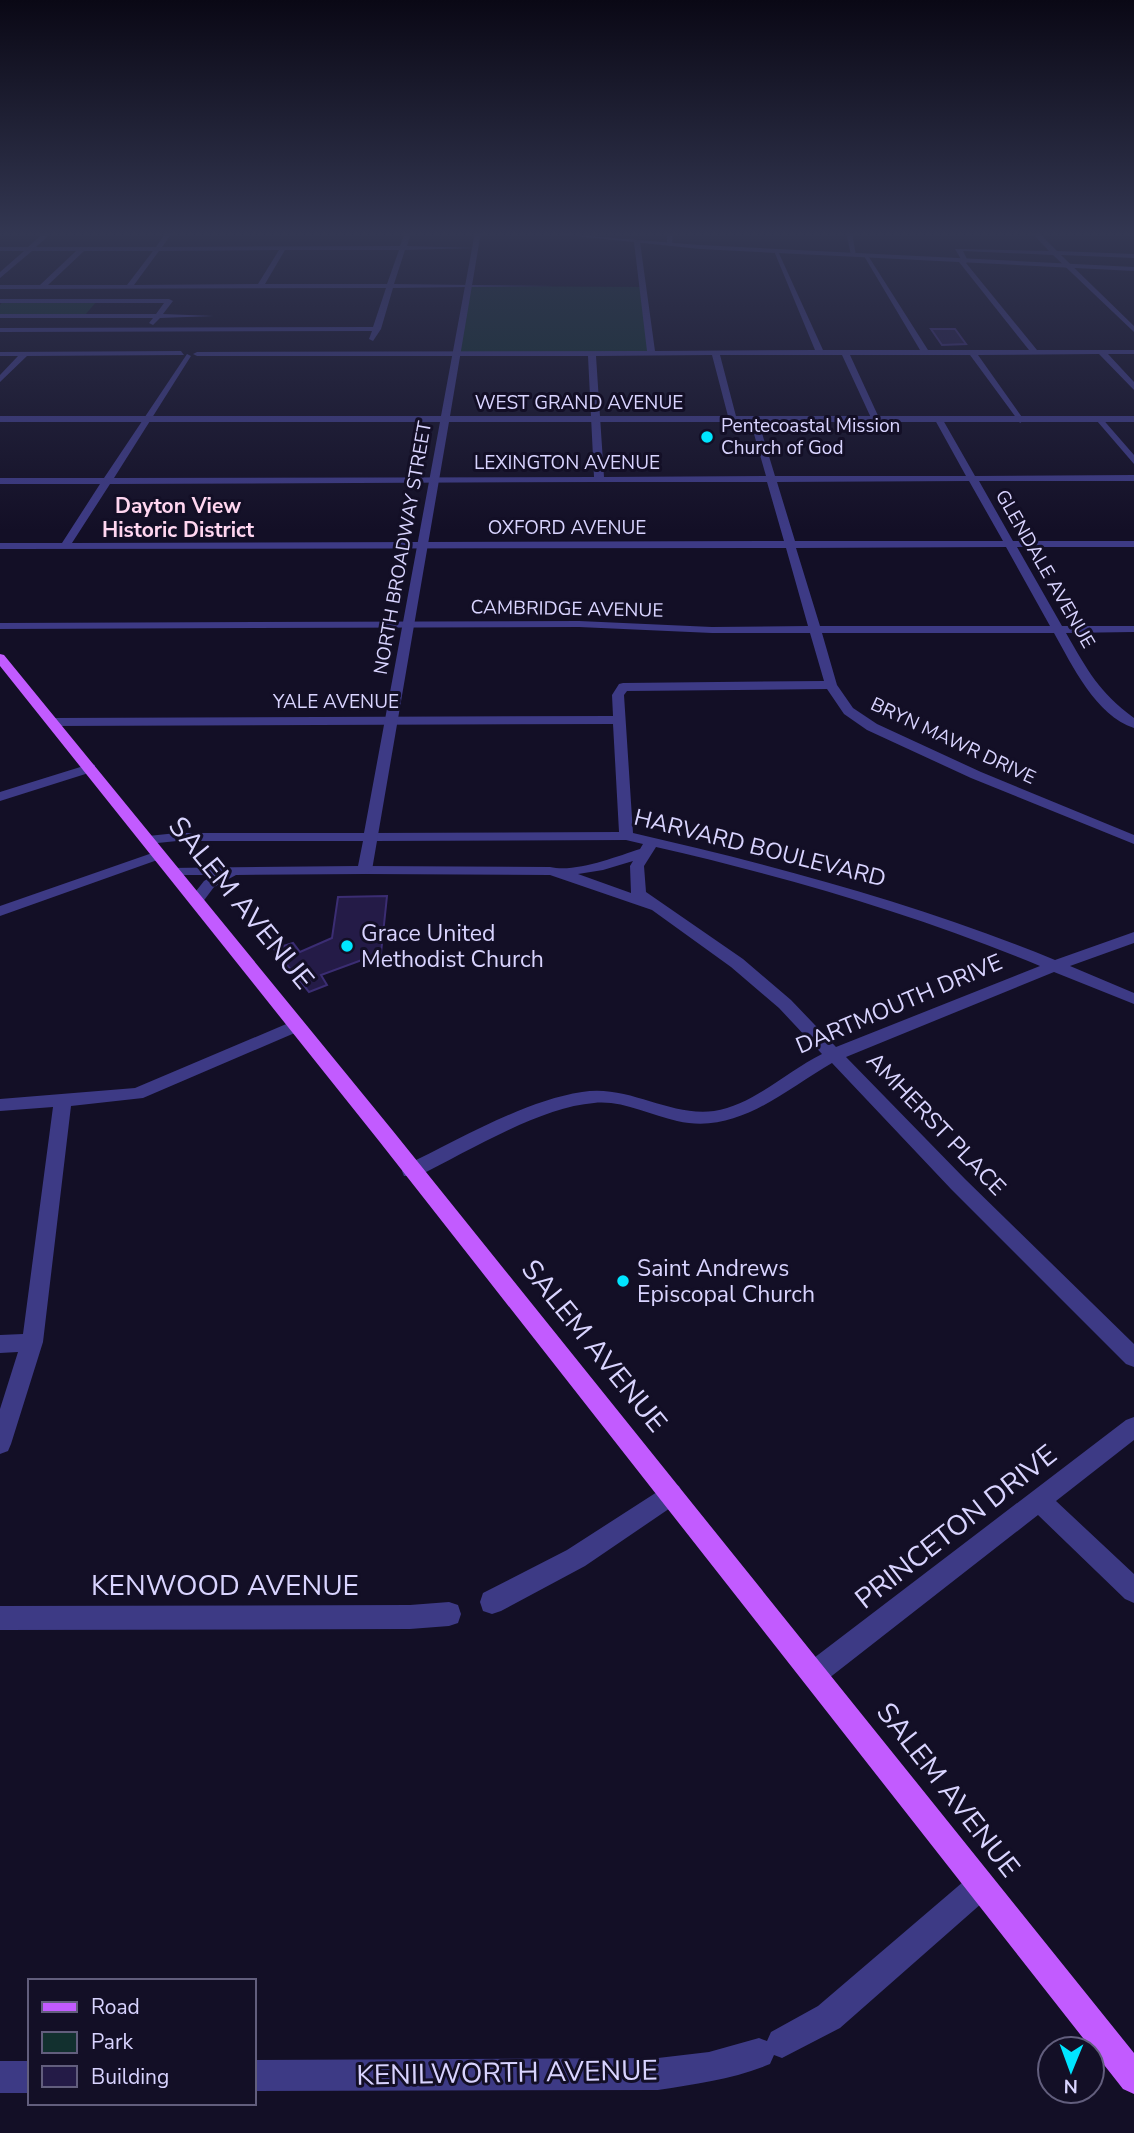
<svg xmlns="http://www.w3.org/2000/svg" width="1134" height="2133" font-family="'Nunito Sans',sans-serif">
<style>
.green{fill:#12302f}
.building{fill:#241b47;stroke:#3b2d73;stroke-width:2}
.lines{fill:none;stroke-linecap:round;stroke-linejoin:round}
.minor{fill:#3d3a85;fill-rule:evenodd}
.tertiary{fill:#3d3a85;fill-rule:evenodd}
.primary{fill:#c25bff;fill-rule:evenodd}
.poi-dot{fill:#00e5ff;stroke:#130f26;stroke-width:2.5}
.labels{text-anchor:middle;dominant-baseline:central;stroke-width:6;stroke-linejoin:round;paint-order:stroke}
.far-street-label{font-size:19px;fill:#d9d4ff;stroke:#130f26}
.far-poi-label{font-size:19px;fill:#d9d4ff;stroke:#130f26;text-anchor:start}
.far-neighbourhood-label{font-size:21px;font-weight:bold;fill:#ffd6f0;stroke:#130f26}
.street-label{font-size:23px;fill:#d9d4ff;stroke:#130f26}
.poi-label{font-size:23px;fill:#d9d4ff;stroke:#130f26;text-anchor:start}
.near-street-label{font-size:28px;fill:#d9d4ff;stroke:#130f26}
</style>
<rect width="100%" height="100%" fill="#130f26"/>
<path class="green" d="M 470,286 L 642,287 L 651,353 L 456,353 Z
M 3,301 L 97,301 L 85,315 L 0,315 L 0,305 Z"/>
<path class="building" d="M 931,329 L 955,329 L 966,344 L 942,345 Z
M 387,896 L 381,953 L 321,975 L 327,985 L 309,992 L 274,949 L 293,943 L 300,952 L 332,938 L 338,897 Z"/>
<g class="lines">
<path class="minor" d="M 45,232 L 52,232 L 36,247 L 156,247 L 166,232 L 173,232 L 162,247 L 400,246 L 405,232 L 411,232 L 407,246 L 478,248 L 405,250 L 394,284 L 555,286 L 393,288 L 381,329 L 373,341 L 369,339 L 372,331 L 0,332 L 0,328 L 373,327 L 386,288 L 0,289 L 0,285 L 40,285 L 76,251 L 32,251 L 0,278 L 0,272 L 24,251 L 0,251 L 0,247 L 28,247 ZM 279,250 L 258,284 L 134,285 L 159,251 ZM 285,250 L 399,250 L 387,284 L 265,284 ZM 84,251 L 153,251 L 127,285 L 48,285 Z
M 667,232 L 673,232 L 672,245 L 667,244 Z
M 846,232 L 852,232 L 856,256 L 851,255 Z
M 1038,232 L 1057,251 L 1134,254 L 1134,258 L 1061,255 L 1134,326 L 1134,332 L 1053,255 L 963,251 L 968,261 L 966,263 L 1037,350 L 1134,350 L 1134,354 L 1108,354 L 1134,382 L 1134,390 L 1099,354 L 978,355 L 1024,420 L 1020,423 L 970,355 L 850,355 L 880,420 L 876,423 L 872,420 L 842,355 L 720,355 L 737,420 L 733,423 L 729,420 L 712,355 L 596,356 L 604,477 L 766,476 L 750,420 L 754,417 L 758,420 L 775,476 L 966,476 L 935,420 L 939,417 L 943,420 L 975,476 L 1134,475 L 1134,481 L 979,481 L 1013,541 L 1134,541 L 1134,547 L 1017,547 L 1062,626 L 1134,626 L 1134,632 L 1066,633 C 1088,671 1098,691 1134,718 L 1134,728 C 1096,716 1072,665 1054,633 L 822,633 L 837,685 L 853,708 L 877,724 L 981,772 L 1134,835 L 1134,844 L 971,778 L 867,730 L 844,714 L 827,689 L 627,691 L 624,695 L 633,833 C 777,866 918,904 1055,960 L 1134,932 L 1134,943 L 1070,966 L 1134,993 L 1134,1004 L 1054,972 L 846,1057 L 965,1179 L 1134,1344 L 1134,1367 L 1126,1364 L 951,1189 L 832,1063 C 783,1091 738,1135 677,1121 C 650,1115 622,1100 594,1103 C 540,1107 467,1152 418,1176 L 404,1176 L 402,1171 L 404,1166 C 459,1140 523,1101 582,1092 C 628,1084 669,1117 714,1111 C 754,1105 787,1071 822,1054 L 779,1008 L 731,967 L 652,910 L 550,875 L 365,874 L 358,870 L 365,866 L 550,867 C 575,873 615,857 640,849 L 643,844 L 626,840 L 372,841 L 365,837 L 372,833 L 619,832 L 613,724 L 52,726 L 46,722 L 52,718 L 613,716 L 612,695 L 619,684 L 623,683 L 824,681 L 810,633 L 712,633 L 579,627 L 0,629 L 0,623 L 579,621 L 712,627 L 808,626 L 786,548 L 0,549 L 0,543 L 62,543 L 100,484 L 0,484 L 0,478 L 104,478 L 187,354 L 191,356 L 114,478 L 594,477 L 588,356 L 197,356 L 193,354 L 197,352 L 647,351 L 634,242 L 637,240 L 640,242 L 655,351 L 815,350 L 774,251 L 777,249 L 823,350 L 920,350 L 864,256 L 867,254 L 928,350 L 1029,350 L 959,262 L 961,259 L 955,249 L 1049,251 L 1032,233 ZM 969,481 L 1003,541 L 795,541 L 777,482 ZM 597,482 L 767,482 L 784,541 L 72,543 L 110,484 ZM 1006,547 L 1050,626 L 820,626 L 796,548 ZM 656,847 C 787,877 915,914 1040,966 L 836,1047 L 791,1000 L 743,959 L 646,892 L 644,866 ZM 633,861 L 630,866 L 631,893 L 578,874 L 603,870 Z
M 0,299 L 169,299 L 173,301 L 163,314 L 214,316 L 160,318 L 153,325 L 149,323 L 153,318 L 0,318 L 0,314 L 156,314 L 164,303 L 0,303 Z
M 181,351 L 184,355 L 27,356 L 0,382 L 0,375 L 18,356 L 0,356 L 0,352 Z
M 1100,416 L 1134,455 L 1134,464 L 1097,421 Z
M 90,764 L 95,765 L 95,771 L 0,801 L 0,792 Z
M 158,851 L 165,855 L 163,858 L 0,916 L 0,906 Z
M 298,1019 L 306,1025 L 304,1029 L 143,1098 L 71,1106 L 43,1342 L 11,1444 L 8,1451 L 0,1454 L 0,1409 L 18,1352 L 0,1353 L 0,1335 L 23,1334 L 53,1107 L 0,1111 L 0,1099 L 135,1088 Z
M 1134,1417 L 1134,1440 L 1056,1501 L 1134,1574 L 1134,1603 L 1125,1599 L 1038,1515 L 824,1682 L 815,1686 L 806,1682 L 802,1673 L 806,1664 L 1126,1420 Z
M 671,1483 L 679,1486 L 683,1494 L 679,1502 L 585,1566 L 501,1611 L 492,1614 L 483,1611 L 480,1602 L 483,1593 L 567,1550 Z
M 449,1602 L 458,1605 L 461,1614 L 458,1623 L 449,1626 L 410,1629 L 0,1630 L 0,1606 L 410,1605 Z
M 980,1872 L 990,1876 L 994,1886 L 990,1896 L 840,2028 L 782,2058 L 774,2055 L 770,2064 C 734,2079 696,2084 658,2090 L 254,2091 L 254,2060 L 658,2058 L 709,2052 L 759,2038 L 767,2041 L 771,2032 L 818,2006 L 970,1876 Z
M 0,2061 L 30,2061 L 30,2093 L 0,2093 Z"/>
<path class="tertiary" d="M 475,232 L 481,232 L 450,416 L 1134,416 L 1134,422 L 449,422 L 372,870 L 365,874 L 236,875 L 214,887 L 202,903 L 192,903 L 189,900 L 204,881 L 214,875 L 172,875 L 167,874 L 167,868 L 358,866 L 363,841 L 177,841 L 148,844 L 141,840 L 148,836 L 177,833 L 364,833 L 440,422 L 0,422 L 0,416 L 441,416 Z
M 538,232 L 700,245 L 1134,267 L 1134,271 L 700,249 Z"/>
<path class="primary" d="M 0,654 L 4,655 L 393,1131 L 1134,2053 L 1134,2094 L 1123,2089 L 379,1141 L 0,666 Z"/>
</g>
<linearGradient id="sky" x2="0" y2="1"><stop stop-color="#0a0815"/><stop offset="0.44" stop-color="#333752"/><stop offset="1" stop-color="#333752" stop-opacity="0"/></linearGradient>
<rect width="1134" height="531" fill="url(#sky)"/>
<g class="poi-dot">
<circle cx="707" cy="437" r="7"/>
<circle cx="347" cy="946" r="7"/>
<circle cx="623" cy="1281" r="7"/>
</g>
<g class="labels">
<g class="far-street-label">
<text x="579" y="403">WEST GRAND AVENUE</text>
<text x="567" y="463">LEXINGTON AVENUE</text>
<text x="567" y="528">OXFORD AVENUE</text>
<text transform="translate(403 548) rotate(-80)">NORTH BROADWAY STREET</text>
<text transform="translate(1045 569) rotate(60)">GLENDALE AVENUE</text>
<text transform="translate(567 609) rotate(1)">CAMBRIDGE AVENUE</text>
<text x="336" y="702">YALE AVENUE</text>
<text transform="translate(953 741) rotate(25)">BRYN MAWR DRIVE</text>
</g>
<g class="far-poi-label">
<text x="721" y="426">Pentecoastal Mission<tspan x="721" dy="22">Church of God</tspan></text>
</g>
<g class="far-neighbourhood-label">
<text x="178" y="506">Dayton View<tspan x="178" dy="24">Historic District</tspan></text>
</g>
<g class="street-label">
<text transform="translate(760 848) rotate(14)">HARVARD BOULEVARD</text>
<text transform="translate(899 1004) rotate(-23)">DARTMOUTH DRIVE</text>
<text transform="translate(936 1124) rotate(46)">AMHERST PLACE</text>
</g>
<g class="poi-label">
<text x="361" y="933">Grace United<tspan x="361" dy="26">Methodist Church</tspan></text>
<text x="637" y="1268">Saint Andrews<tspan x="637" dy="26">Episcopal Church</tspan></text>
</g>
<g class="near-street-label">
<text transform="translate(241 903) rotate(51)">SALEM AVENUE</text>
<text transform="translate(594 1346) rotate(51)">SALEM AVENUE</text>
<text transform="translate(956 1527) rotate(-38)">PRINCETON DRIVE</text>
<text x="225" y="1586">KENWOOD AVENUE</text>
<text transform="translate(948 1790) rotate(52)">SALEM AVENUE</text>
<text transform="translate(507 2073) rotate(-1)">KENILWORTH AVENUE</text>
</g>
</g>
<rect x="28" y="1979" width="228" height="126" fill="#130f26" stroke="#625e7d" stroke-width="2"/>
<rect x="42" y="2002" width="35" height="10" fill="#c25bff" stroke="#625e7d" stroke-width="2"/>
<text x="91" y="2014" font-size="21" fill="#d9d4ff">Road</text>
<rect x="42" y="2032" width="35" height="21" fill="#12302f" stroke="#625e7d" stroke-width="2"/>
<text x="91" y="2049" font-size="21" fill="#d9d4ff">Park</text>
<rect x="42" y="2066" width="35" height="21" fill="#241b47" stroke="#625e7d" stroke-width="2"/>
<text x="91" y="2084" font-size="21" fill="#d9d4ff">Building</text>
<g transform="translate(1071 2070) rotate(181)"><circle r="33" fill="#130f26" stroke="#625e7d" stroke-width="2"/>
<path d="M0-5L12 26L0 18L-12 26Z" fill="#00e5ff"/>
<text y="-10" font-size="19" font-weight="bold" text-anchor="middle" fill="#d9d4ff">N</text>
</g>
</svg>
